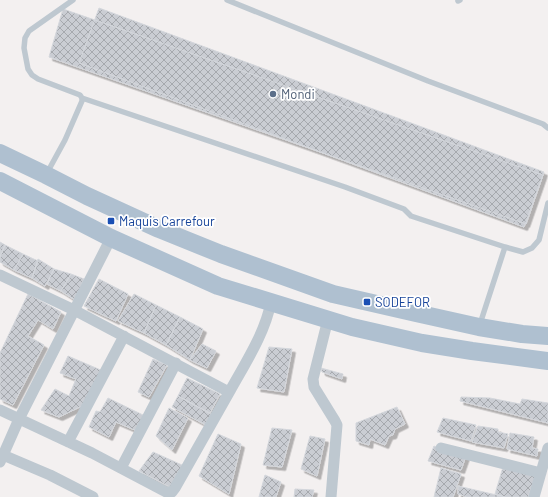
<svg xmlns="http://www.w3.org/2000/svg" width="548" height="497" font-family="Barlow,sans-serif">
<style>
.building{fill:url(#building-cross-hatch);stroke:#d4d7dc;filter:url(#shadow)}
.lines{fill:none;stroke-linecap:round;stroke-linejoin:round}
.lane{stroke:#bec8d0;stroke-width:5.5}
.street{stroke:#bec8d0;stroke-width:11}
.primary{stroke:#afc0d0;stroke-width:18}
.service-dot{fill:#5c6f8a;stroke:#fff;stroke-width:1.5}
.transit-dot{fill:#1a4fb4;stroke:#fff;stroke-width:1.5}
.labels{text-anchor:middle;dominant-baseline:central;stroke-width:3.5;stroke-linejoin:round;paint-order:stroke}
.service-label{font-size:13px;fill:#4e5e75;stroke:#fff;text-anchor:start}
.transit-label{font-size:13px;fill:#164399;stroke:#fff;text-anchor:start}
</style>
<defs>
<pattern id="building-cross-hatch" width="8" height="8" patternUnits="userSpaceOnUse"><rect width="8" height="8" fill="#cacdd3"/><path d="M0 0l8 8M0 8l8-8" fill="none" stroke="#a6a9ae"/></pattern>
<filter id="shadow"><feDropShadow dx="3.5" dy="3.5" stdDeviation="0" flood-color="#0004"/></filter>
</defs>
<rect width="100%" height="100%" fill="#f3f0f0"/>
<path class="building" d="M 99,8 L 544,172 L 524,227 L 79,63 Z
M 63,9 L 543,175 L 526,224 L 49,57 Z
M 0,242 L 5,245 L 0,257 Z
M 5,245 L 23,254 L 14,270 L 0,262 L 0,257 Z
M 23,254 L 38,261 L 32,278 L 14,270 Z
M 38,259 L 54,269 L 45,286 L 32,278 Z
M 54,269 L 71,274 L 61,291 L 47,284 Z
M 71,274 L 84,279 L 75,300 L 61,291 Z
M 99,279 L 128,294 L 116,321 L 84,306 Z
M 28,294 L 61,312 L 53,329 L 38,320 L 28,336 L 44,345 L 13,405 L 0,399 L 0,353 Z
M 134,294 L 156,305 L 144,333 L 118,321 Z
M 156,305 L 180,317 L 166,345 L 144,333 Z
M 180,317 L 203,329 L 190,360 L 166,345 Z
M 202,344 L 216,351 L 207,368 L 190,360 Z
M 269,347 L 292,349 L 284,392 L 257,388 Z
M 68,356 L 103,371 L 86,404 L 59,417 L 41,410 L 55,389 L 69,396 L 76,379 L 60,373 Z
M 153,359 L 167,365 L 149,397 L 138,392 Z
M 321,368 L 343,374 L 342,379 L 322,372 Z
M 187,378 L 220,394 L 210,413 L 178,396 Z
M 178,396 L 212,415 L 206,425 L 172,407 Z
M 461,397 L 490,398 L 520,404 L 522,399 L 548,403 L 548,423 L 460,401 Z
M 108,398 L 143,415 L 137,431 L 116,422 L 109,437 L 89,427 L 96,411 L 100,412 Z
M 397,407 L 405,424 L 395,429 L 393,435 L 389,436 L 385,445 L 370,439 L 369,445 L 356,441 L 356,423 Z
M 169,408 L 188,418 L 172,450 L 156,436 Z
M 443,418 L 476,425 L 471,441 L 437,432 Z
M 478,426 L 498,429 L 498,432 L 508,434 L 504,448 L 472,442 Z
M 272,428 L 292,430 L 282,467 L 263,465 Z
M 510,433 L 534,437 L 532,448 L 538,449 L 537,456 L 507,449 Z
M 218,434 L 241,444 L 229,494 L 199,476 Z
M 310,436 L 325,439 L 317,476 L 301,469 Z
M 434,446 L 449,453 L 466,456 L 461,470 L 428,461 Z
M 153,452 L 182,465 L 172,488 L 139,471 Z
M 503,467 L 536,475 L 528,497 L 505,497 L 495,494 Z
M 441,468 L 461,474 L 453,497 L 434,497 Z
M 265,475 L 281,482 L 276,497 L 259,497 Z
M 458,486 L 505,497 L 467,497 L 458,494 Z
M 295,489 L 314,490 L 312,497 L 294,497 Z"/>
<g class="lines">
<path class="lane" d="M 227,0 L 428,81 L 543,124 L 548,128
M 458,1 L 460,0
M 82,98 L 345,187 L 404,209 L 411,216 L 417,218 L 505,247
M 47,173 L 65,140 L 82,101 L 82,98 L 80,95 L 38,79 L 32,75 L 28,69 L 24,48 L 25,38 L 29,31 L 73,0
M 480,324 L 505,247 L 523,252 L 532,248 L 539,240 L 548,203"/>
<path class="street" d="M 0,275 L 74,310 L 229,392
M 328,319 L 313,379 L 314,387 L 335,421 L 337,425 L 331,497
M 0,410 L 92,453 L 166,492 L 172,492 L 175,488 C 194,455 212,422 231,389 C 246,362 265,333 271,302
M 68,442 L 124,336
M 441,448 L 541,473
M 3,455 L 50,475 L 93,497
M 0,462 L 19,419 L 111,238
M 121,468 L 176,363
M 534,497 L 548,448"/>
<path class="primary" d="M 0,153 L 46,175 L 87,196 L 159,229 L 221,254 L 333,294 L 416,313 L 479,327 L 522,334 L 548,336
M 0,181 L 111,238 L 218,286 L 352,327 L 422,343 L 472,351 L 548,361"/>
</g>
<circle class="service-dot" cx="273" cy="94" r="4"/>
<g class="transit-dot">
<rect x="107" y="217" width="8" height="8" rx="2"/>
<rect x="363" y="298" width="8" height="8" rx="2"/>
</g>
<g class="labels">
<g class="service-label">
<text x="281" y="94">Mondi</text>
</g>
<g class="transit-label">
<text x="119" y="221">Maquis Carrefour</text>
<text x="375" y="302">SODEFOR</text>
</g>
</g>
</svg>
